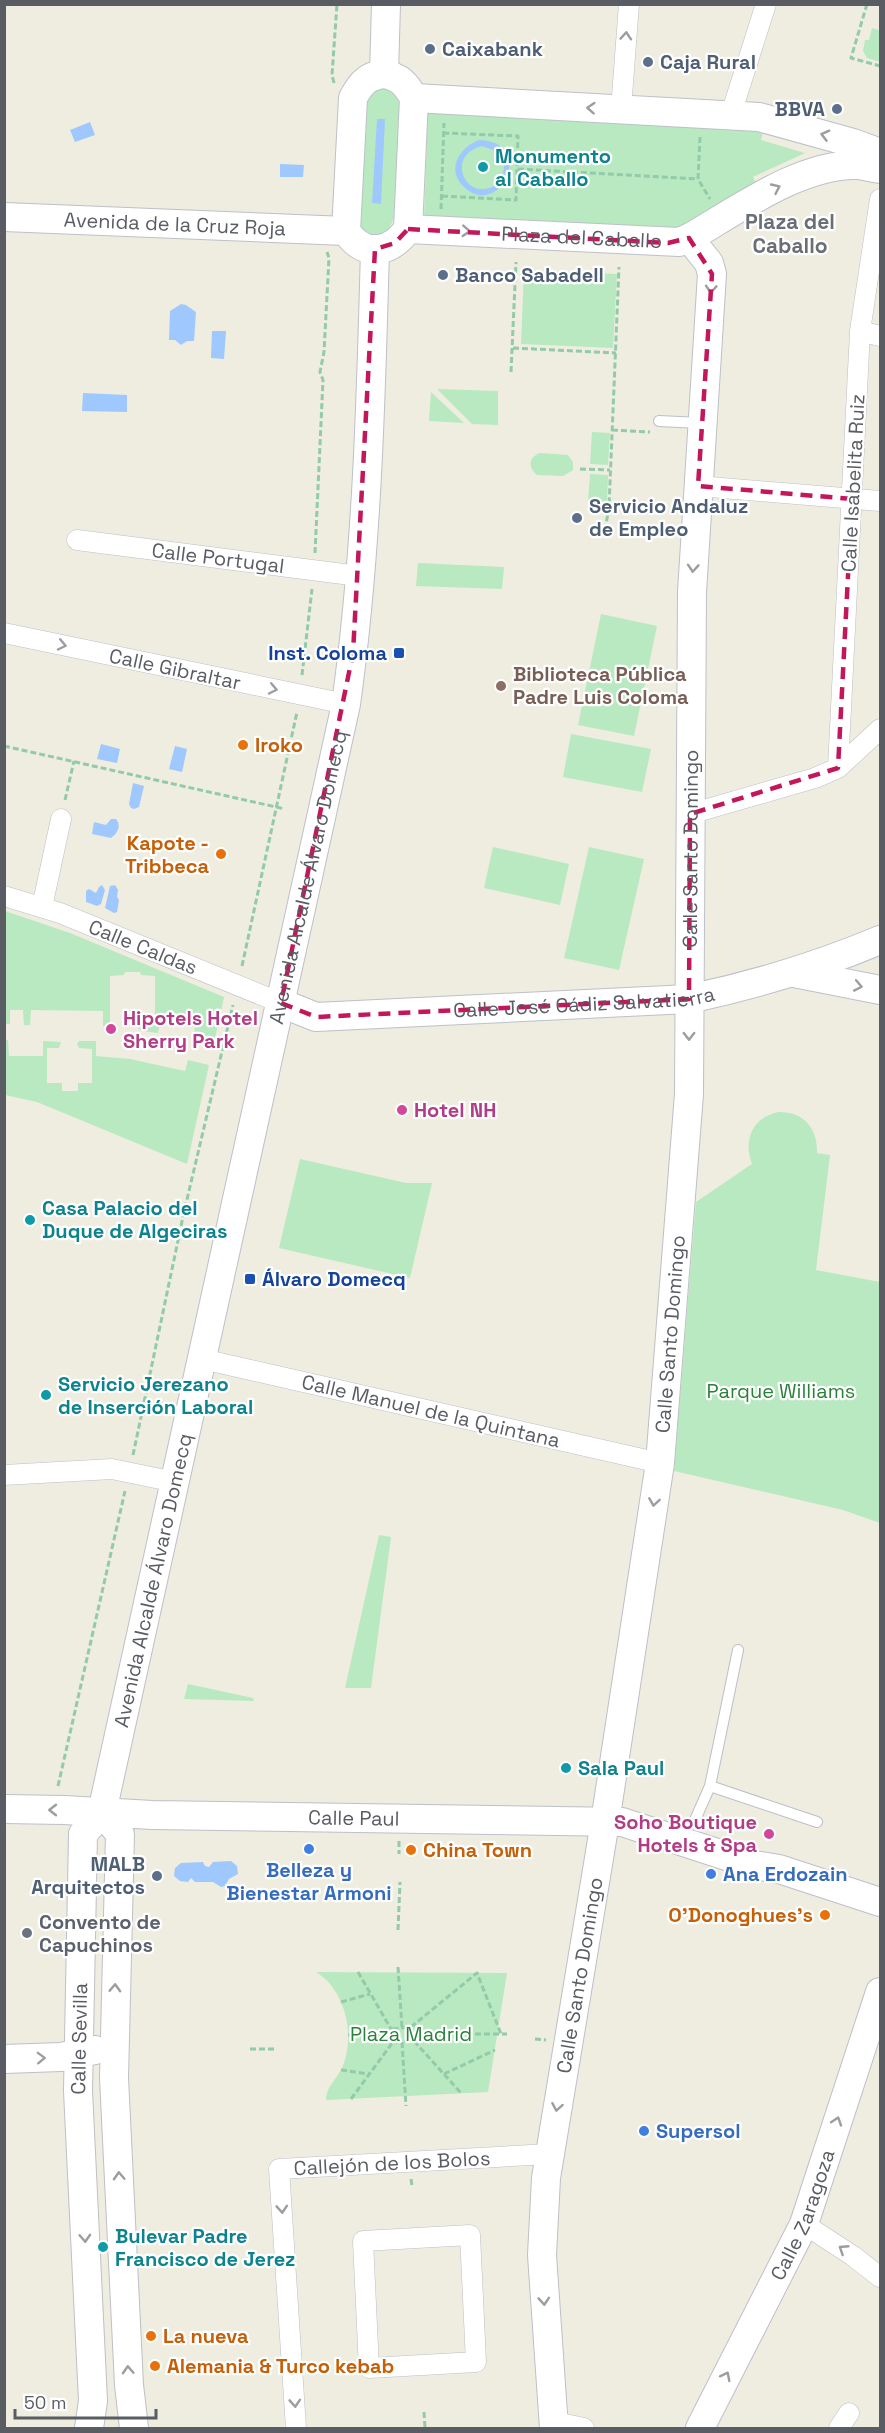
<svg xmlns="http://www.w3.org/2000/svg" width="885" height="2433" font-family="'Space Grotesk',sans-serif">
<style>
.green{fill:#b9e9c0}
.water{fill:#9fc8ff;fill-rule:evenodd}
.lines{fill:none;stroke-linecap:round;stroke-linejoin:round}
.lane-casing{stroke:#bdbfc6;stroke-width:12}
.street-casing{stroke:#bdbfc6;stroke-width:21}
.secondary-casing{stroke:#bdc0c8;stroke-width:30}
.path{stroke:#92caaa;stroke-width:3;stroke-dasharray:6 3;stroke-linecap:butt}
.lane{stroke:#fff;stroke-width:10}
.street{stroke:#fff;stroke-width:20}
.secondary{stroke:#fff;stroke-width:28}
.oneway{stroke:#9b9da1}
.marked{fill:none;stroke:#c2185b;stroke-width:4.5;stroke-dasharray:12 8;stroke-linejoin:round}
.service-dot{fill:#5c6f8a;stroke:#fff;stroke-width:2}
.culture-dot{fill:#0f9aa8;stroke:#fff;stroke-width:2}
.transit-dot{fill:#1a4fb4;stroke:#fff;stroke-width:2}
.education-dot{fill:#8d6e63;stroke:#fff;stroke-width:2}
.food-dot{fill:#e8710a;stroke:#fff;stroke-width:2}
.hotel-dot{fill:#d1479c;stroke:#fff;stroke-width:2}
.shop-dot{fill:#3f7fe0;stroke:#fff;stroke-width:2}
.worship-dot{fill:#6b7280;stroke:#fff;stroke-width:2}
.labels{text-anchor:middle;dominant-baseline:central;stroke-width:4.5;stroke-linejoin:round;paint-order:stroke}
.service-label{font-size:20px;font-weight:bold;fill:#4e5e75;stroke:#fff;text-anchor:start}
.culture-label{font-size:20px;font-weight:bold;fill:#0d838f;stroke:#fff;text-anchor:start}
.street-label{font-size:20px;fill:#595c63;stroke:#fff}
.transit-label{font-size:20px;font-weight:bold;fill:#164399;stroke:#fff;text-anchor:end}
.education-label{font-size:20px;font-weight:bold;fill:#785e54;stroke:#fff;text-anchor:start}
.food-label{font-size:20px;font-weight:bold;fill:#c56008;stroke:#fff;text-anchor:start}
.hotel-label{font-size:20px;font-weight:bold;fill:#b23c85;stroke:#fff;text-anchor:start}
.park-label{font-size:20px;fill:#2a823a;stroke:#fff}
.shop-label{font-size:20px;font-weight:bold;fill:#366cbe;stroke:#fff;text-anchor:start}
.worship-label{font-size:20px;font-weight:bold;fill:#5b616d;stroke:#fff;text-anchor:start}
.neighbourhood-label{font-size:21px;font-weight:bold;fill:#6a6e75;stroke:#fff}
</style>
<rect width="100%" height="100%" fill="#eeede0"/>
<path class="green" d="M 872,28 L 879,30 L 880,33 L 880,62 L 867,58 L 863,51 L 865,40 L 869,40 Z
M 384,87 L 393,91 L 400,104 L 394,218 L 388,231 C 376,237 368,236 360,226 L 364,103 L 370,92 Z
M 428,112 L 764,128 L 761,140 L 805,153 L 753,177 L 758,187 L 685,229 L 424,216 Z
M 524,270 L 617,274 L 613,348 L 521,344 Z
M 437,389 L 498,391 L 498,425 L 472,424 Z
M 431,392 L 464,423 L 429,421 Z
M 592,432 L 610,433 L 608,465 L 590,464 Z
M 540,453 L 568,455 L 573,462 L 573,470 L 563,476 L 537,475 C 527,467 529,457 540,453 Z
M 590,474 L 608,475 L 607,503 L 588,502 Z
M 418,563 L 504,567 L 502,589 L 416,586 Z
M 601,614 L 657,626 L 634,736 L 578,725 Z
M 571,734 L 651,749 L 642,792 L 563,777 Z
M 493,847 L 569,864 L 560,905 L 484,888 Z
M 589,847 L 644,859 L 619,970 L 564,958 Z
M 5,911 L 70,933 L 224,997 L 214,1043 L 193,1038 L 195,1027 L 161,1019 L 158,1033 L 141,1031 L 138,1028 L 141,1024 L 155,1025 L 155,976 L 141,975 L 140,972 L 125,972 L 124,975 L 110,976 L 110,1025 L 103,1026 L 103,1011 L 31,1010 L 30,1025 L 24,1025 L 23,1010 L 10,1010 L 10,1024 L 5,1024 Z
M 5,1040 L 8,1040 L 9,1056 L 43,1056 L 43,1041 L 61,1042 L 59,1048 L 47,1048 L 47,1083 L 62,1083 L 62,1091 L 78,1091 L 78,1083 L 92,1083 L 92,1049 L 79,1048 L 77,1044 L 79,1041 L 96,1041 L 96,1056 L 130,1059 L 185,1071 L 188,1060 L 209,1065 L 187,1164 L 37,1102 L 5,1095 Z
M 778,1112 C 803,1111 818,1128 817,1153 L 830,1155 L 816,1270 L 880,1282 L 880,1523 L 843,1510 L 674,1471 L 696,1202 L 752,1164 C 743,1140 752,1118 778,1112 Z
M 300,1159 L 406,1183 L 432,1183 L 410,1278 L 279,1248 Z
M 379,1535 L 391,1537 L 371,1688 L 345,1688 Z
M 188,1684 L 253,1698 L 254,1701 L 184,1699 Z
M 316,1972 L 507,1973 L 488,2092 L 326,2100 C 326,2087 336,2080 342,2068 C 356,2037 346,1990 316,1972 Z"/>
<path class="water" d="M 377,119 L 385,119 L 381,204 L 372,203 Z
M 90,122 L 95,135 L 75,142 L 70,130 Z
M 479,140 C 539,142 499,222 463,186 C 446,169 460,147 479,140 ZM 482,146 L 496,151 L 504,163 C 504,173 502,182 492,187 C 464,199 446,155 482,146 Z
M 280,164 L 304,165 L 303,177 L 280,177 Z
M 181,304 L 186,305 L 196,312 L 194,341 L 187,341 L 181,345 L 175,340 L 169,340 L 170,311 Z
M 212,331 L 226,331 L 224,359 L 211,358 Z
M 83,393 L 127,395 L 127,412 L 82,411 Z
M 101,744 L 120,749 L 117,763 L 97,759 Z
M 175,746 L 187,749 L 182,772 L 169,769 Z
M 133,783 L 144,786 L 139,807 L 134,809 L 131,808 L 129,804 Z
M 111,819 L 116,819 C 122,826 117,834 111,838 L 92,834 L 94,822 L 106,825 Z
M 102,885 L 105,890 L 101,904 L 97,906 L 86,902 L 86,891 L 89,889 L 96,893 L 99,887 Z
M 115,885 L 118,890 L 117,897 L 119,900 L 117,912 L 114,913 L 105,908 L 110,886 Z
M 231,1861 L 237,1866 L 238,1874 L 229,1879 L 225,1886 L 221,1887 L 213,1882 L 195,1882 L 191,1878 L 188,1882 L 180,1881 L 174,1876 L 175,1868 L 181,1863 L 203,1862 L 205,1866 L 209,1867 L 213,1862 Z"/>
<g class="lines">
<defs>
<path id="lane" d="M 659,421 L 700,423
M 710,1786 L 738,1650
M 695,1820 L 710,1786 L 817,1822"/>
<path id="street" d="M 621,109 L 629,4
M 731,114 L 766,4
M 860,331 L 880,336
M 698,486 L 880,501
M 77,540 L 359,576
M 4,633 L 346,704
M 838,768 L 860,331 L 880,199
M 690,814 L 815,778 L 838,768 L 880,729
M 4,896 L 60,913 L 281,1003
M 42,907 L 61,819
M 202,1359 L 660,1463
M 4,1475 L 112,1469 L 175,1482
M 804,2224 L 853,2256 L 880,2277
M 470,2235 L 476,2362 L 369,2368 L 363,2241 Z
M 296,2428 L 279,2169 L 549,2154
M 557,2428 L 565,2424 L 584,2428
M 839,2428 L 849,2413"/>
<g id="secondary">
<path d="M 384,74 C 400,77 406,84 414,98 L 408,229 C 390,254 364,258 346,231 L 353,98 C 361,83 367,76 384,74 Z"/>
<path d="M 384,74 L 386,4"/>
<path d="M 414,98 L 759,117 L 853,143 L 880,153"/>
<path id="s1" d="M 4,217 L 346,231"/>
<path id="s2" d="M 408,229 L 679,242 L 689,238 C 736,211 801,163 858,165 C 865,166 873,168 880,169"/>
<path d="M 794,973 L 880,990"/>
<path id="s3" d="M 281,1003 L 316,1017 L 689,999 C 755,985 818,966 880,940"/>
<path id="s4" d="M 4,1809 L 64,1810 L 152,1815 L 622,1822 L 754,1865 L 779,1869 L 880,1902"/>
<path d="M 102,1812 L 120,1834 L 114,2078 L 129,2385 L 134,2428"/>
<path d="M 4,2059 L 61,2057 L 95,2050"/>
<path id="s5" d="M 89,2428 L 93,2401 L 78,2091 L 83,1834 L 102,1812 L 346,704 C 367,554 371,401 375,249"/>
<path id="s6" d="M 554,2428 L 542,2255 L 546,2178 L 605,1822 L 660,1463 L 689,1094 L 692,592 L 712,274 L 709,263 L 689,238"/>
<path id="s7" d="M 700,2428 L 804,2224 L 880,1992"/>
</g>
</defs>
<use href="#lane" class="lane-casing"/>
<use href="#street" class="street-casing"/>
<use href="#secondary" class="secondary-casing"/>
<path class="path" d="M 867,4 L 851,58 L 880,66
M 334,83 L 332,75 L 337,4
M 700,137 L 698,179 L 710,199
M 518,169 L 698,179
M 442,196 L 516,200 L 518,136 L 444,133
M 441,209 L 444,123
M 513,348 L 616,353
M 511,372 L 516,262
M 612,430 L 650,432
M 580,469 L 610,470
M 605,530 L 609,507 L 619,267
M 315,553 L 323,380 L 320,372 L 324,352 L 329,258 L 327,252
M 302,675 L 312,589
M 4,746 L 285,809
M 65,800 L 74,761
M 242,966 L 297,712
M 133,1455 L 184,1212 L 233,1005
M 58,1786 L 125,1491
M 399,1841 L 399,1854
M 398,1930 L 400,1882
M 398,1967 L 402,2028
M 358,1972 L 391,2029 L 393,2042 L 413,2041 L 411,2027 L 391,2029
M 341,2002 L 370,1994
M 411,2027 L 477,1973 L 501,2034
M 412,2034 L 507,2034
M 348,2035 L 391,2035
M 535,2039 L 546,2040
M 414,2041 L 461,2093
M 402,2042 L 406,2106
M 250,2049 L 274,2049
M 341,2070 L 369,2074
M 444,2074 L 495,2050
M 351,2099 L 393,2042
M 411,2179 L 412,2186
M 424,2412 L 425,2428"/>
<use href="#lane" class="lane"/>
<use href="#street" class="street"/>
<use href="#secondary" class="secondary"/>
</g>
<defs><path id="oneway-chevron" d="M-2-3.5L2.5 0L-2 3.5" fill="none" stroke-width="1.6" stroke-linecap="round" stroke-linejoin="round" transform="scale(1.5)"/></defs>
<g class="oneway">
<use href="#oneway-chevron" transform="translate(626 36) rotate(-86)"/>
<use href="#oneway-chevron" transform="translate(591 108) rotate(-176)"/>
<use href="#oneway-chevron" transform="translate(825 135) rotate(-165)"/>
<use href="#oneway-chevron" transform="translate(776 188) rotate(-25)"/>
<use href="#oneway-chevron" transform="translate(466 231) rotate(3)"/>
<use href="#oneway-chevron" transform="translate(711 289) rotate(94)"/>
<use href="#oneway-chevron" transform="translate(693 568) rotate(94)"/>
<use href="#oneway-chevron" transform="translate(62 645) rotate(12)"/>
<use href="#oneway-chevron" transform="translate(273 689) rotate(12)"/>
<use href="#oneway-chevron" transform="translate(858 986) rotate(11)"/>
<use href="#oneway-chevron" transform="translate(689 1036) rotate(90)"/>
<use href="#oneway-chevron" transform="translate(654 1502) rotate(99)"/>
<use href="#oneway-chevron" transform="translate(53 1810) rotate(-180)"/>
<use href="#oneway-chevron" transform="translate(115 1988) rotate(-88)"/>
<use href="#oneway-chevron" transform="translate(41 2058) rotate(-2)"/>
<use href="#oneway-chevron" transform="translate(557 2107) rotate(100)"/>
<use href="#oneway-chevron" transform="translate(837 2121) rotate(-72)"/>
<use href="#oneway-chevron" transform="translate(119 2176) rotate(-93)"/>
<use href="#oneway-chevron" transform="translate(282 2209) rotate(86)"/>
<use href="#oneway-chevron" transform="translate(85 2238) rotate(87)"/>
<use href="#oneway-chevron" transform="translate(843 2249) rotate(-147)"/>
<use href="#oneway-chevron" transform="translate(544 2301) rotate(86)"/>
<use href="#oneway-chevron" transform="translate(128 2370) rotate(-93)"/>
<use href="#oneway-chevron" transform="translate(726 2376) rotate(-63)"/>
<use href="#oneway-chevron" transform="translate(295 2403) rotate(86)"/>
</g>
<path class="marked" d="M 408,229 L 668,243 L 689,238 L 712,274 L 698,486 L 852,499 L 838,768 L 690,814 L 689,999 L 316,1017 L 281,1003 L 353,653 L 375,249 L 395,243 Z"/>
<g class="service-dot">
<circle cx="430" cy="49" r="6"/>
<circle cx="648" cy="62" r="6"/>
<circle cx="837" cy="109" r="6"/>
<circle cx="443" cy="275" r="6"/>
<circle cx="577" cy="518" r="6"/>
<circle cx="157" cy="1876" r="6"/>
</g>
<g class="culture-dot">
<circle cx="483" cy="167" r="6"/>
<circle cx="30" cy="1220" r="6"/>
<circle cx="46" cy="1395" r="6"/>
<circle cx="566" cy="1768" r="6"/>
<circle cx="103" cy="2247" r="6"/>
</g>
<g class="transit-dot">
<rect x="393" y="647" width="12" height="12" rx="3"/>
<rect x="244" y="1273" width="12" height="12" rx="3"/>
</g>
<circle class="education-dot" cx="501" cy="686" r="6"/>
<g class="food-dot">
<circle cx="243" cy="745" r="6"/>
<circle cx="221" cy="854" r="6"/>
<circle cx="411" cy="1850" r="6"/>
<circle cx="825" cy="1915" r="6"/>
<circle cx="151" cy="2336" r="6"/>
<circle cx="155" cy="2366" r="6"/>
</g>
<g class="hotel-dot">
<circle cx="111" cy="1029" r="6"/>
<circle cx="402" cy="1110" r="6"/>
<circle cx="769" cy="1834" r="6"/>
</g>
<g class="shop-dot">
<circle cx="309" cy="1849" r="6"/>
<circle cx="711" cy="1874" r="6"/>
<circle cx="644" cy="2131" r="6"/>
</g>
<circle class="worship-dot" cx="27" cy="1933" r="6"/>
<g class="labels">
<g class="service-label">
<text x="442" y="49">Caixabank</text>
<text x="660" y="62">Caja Rural</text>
<text x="825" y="109" text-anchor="end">BBVA</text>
<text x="455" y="275">Banco Sabadell</text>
<text x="589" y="506">Servicio Andaluz<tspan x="589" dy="23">de Empleo</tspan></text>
<text x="145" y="1864" text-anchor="end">MALB<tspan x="145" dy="23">Arquitectos</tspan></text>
</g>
<g class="culture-label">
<text x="495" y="156">Monumento<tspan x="495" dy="23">al Caballo</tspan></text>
<text x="42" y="1208">Casa Palacio del<tspan x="42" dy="23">Duque de Algeciras</tspan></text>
<text x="58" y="1384">Servicio Jerezano<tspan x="58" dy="23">de Inserción Laboral</tspan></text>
<text x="578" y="1768">Sala Paul</text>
<text x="115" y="2236">Bulevar Padre<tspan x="115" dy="23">Francisco de Jerez</tspan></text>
</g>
<g class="street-label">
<text stroke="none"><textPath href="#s1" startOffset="171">Avenida de la Cruz Roja</textPath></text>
<text stroke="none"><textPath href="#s2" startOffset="174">Plaza del Caballo</textPath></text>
<text transform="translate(853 483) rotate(-87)">Calle Isabelita Ruiz</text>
<text transform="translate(218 558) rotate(7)">Calle Portugal</text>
<text transform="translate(175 669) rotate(12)">Calle Gibraltar</text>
<text stroke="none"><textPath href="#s6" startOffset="1590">Calle Santo Domingo</textPath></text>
<text stroke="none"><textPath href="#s5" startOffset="1581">Avenida Alcalde Álvaro Domecq</textPath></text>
<text transform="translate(143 947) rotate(22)">Calle Caldas</text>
<text stroke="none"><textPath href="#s3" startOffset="306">Calle José Cádiz Salvatierra</textPath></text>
<text stroke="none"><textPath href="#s6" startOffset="1104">Calle Santo Domingo</textPath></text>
<text transform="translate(431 1411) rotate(13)">Calle Manuel de la Quintana</text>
<text stroke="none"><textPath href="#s5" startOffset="861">Avenida Alcalde Álvaro Domecq</textPath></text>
<text stroke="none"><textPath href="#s4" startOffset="350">Calle Paul</textPath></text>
<text stroke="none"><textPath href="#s6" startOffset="456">Calle Santo Domingo</textPath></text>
<text stroke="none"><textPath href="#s5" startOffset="390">Calle Sevilla</textPath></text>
<text transform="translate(392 2163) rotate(-3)">Callejón de los Bolos</text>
<text stroke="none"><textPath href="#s7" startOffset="237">Calle Zaragoza</textPath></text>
</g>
<g class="transit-label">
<text x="387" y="653">Inst. Coloma</text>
<text x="262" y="1279" text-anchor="start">Álvaro Domecq</text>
</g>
<g class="education-label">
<text x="513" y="674">Biblioteca Pública<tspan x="513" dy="23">Padre Luis Coloma</tspan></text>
</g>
<g class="food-label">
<text x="255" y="745">Iroko</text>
<text x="209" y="843" text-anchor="end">Kapote -<tspan x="209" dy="23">Tribbeca</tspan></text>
<text x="423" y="1850">China Town</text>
<text x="813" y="1915" text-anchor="end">O'Donoghues's</text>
<text x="163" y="2336">La nueva</text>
<text x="167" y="2366">Alemania &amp; Turco kebab</text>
</g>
<g class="hotel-label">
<text x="123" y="1018">Hipotels Hotel<tspan x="123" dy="23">Sherry Park</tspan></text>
<text x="414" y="1110">Hotel NH</text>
<text x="757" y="1822" text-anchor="end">Soho Boutique<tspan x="757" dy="23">Hotels &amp; Spa</tspan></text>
</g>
<g class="park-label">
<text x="781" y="1391">Parque Williams</text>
<text x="411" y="2034">Plaza Madrid</text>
</g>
<g class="shop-label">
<text x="309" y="1870" text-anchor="middle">Belleza y<tspan x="309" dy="23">Bienestar Armoni</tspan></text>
<text x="723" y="1874">Ana Erdozain</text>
<text x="656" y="2131">Supersol</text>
</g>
<g class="worship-label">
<text x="39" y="1922">Convento de<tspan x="39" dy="23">Capuchinos</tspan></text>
</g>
<g class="neighbourhood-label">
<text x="790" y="221">Plaza del<tspan x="790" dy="24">Caballo</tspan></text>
</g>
</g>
<rect width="885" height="2433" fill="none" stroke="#595c63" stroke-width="12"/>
<path d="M15 2409v9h141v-9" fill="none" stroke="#595c63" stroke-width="3"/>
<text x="24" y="2409" font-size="18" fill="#595c63" stroke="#ffffff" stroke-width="4.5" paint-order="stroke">50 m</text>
</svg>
